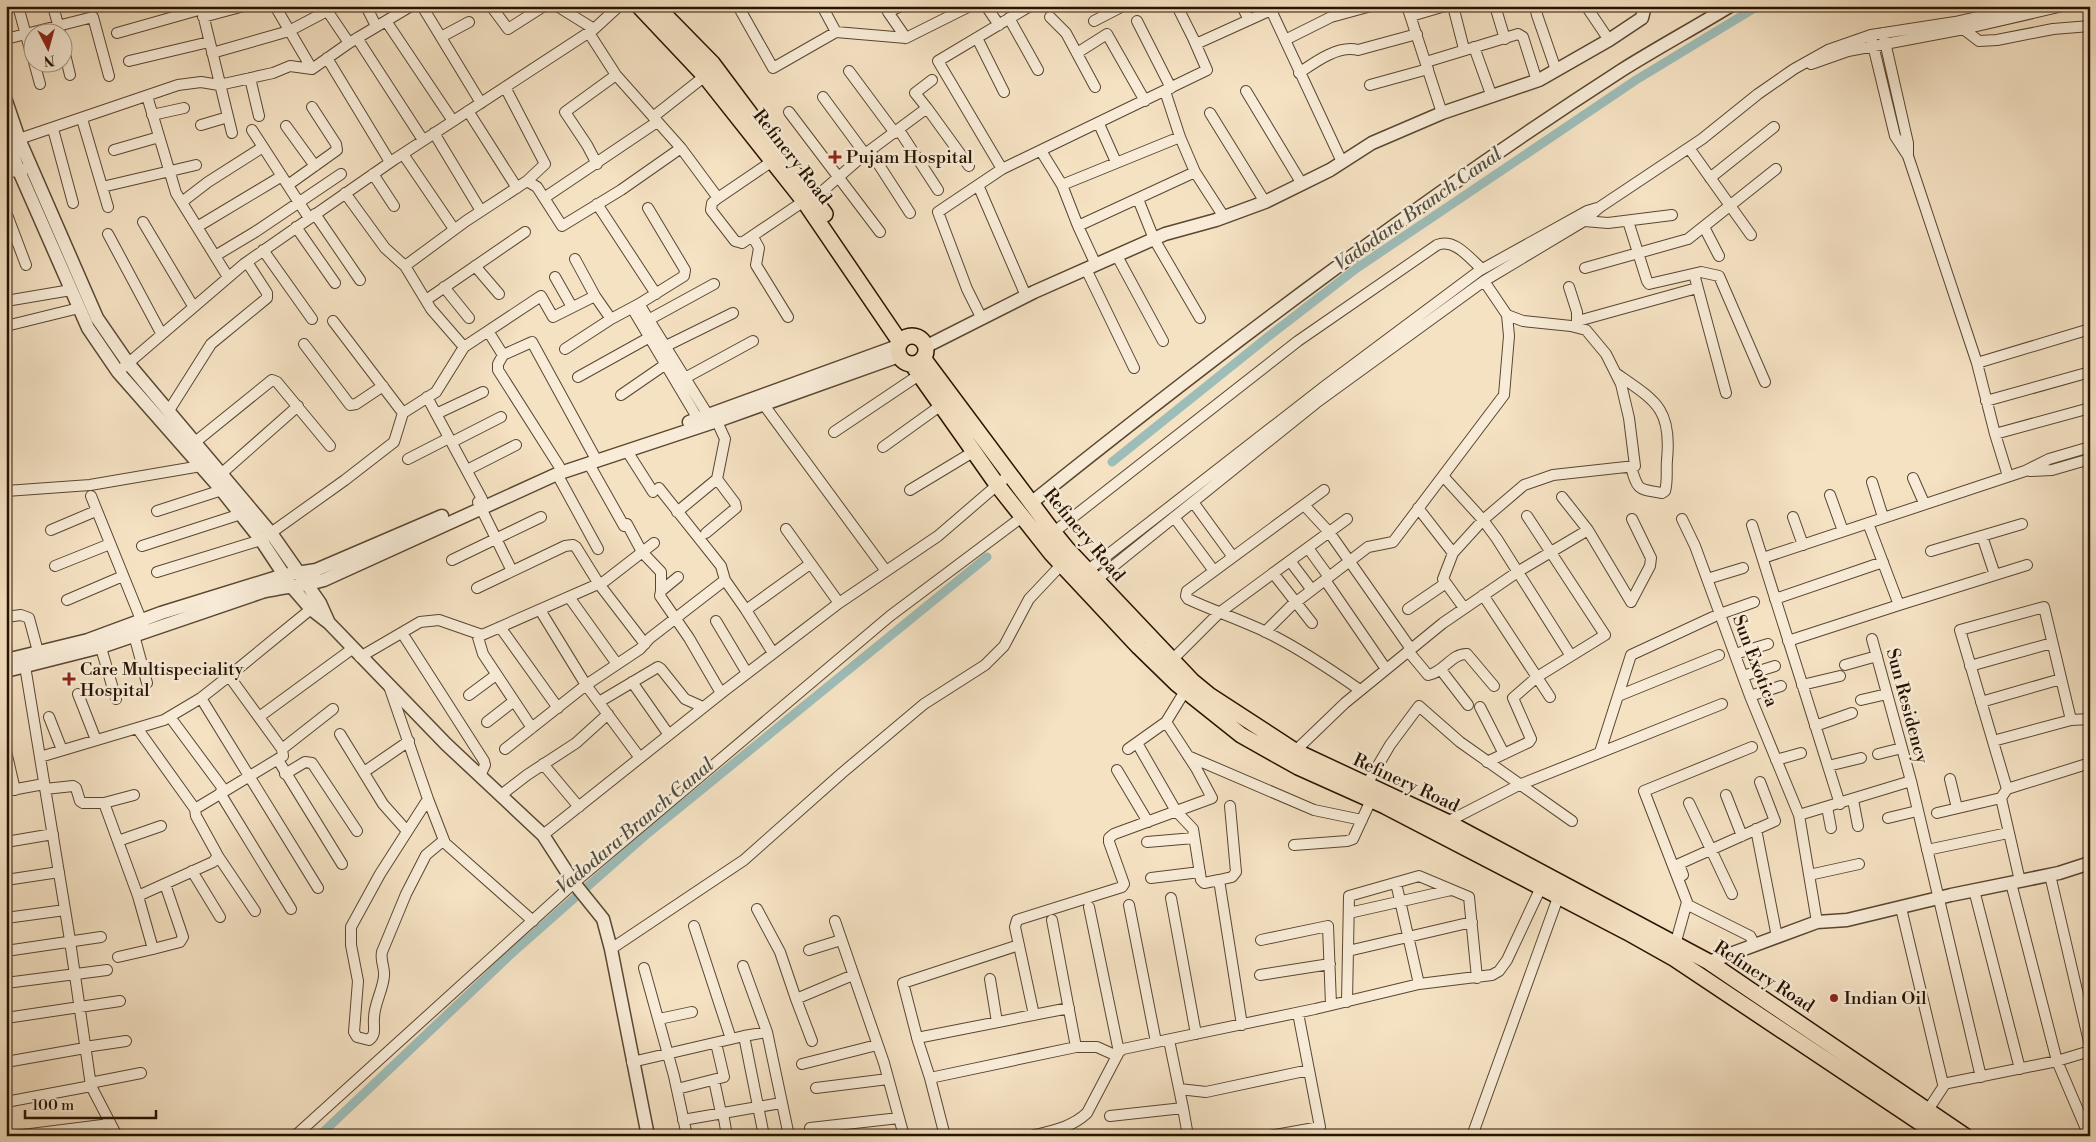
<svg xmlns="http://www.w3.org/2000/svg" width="2096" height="1142" font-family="'Libre Bodoni',serif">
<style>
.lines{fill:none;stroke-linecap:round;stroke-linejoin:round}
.canal{stroke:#9dbdb9;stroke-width:9}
.minor-casing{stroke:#5a4631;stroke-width:12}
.tertiary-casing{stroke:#5a4631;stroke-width:15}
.primary-casing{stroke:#271200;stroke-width:18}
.minor{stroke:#f8ecd8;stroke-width:10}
.tertiary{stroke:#f8ecd8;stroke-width:12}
.primary{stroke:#f5e2c3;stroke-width:15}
.poi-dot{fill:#8f2418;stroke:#f8ecd8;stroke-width:2}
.labels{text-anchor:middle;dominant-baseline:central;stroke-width:5;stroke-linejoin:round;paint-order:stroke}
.street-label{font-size:18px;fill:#271200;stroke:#f8ecd8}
.poi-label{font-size:18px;fill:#271200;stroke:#f8ecd8;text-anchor:start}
.water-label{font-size:19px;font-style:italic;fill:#504e41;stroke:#f8ecd8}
</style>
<rect width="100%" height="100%" fill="#f5e2c3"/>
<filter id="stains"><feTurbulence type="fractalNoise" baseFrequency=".004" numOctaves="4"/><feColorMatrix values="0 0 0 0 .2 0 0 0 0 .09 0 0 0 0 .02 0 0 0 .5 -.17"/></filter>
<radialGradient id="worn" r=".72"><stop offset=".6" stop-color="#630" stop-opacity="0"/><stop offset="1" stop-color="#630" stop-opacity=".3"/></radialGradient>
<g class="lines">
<path class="canal" d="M 1112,462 L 1269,336 L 1357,268 L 1636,80 L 1758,6
M 319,1136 L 510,955 L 647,834 L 987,557"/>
<defs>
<path id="minor" d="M 18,6 L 32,57
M 53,6 L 60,32
M 201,6 L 232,133
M 275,6 L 312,69
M 324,6 L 349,43
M 366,6 L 376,26
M 422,6 L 481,103
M 491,6 L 508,29 L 544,6
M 557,6 L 594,29
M 738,6 L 773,68 L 836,32 L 822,6
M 901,6 L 888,12 L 906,38 L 970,6
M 986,6 L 999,25
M 1177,6 L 1196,44 L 1271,10
M 1242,6 L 1249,20
M 1278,6 L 1271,10 L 1342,162
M 1407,6 L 1442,113
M 1453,6 L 1464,49
M 1495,6 L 1505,39
M 1539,6 L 1536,11 L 1537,15 L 1556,70
M 1586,6 L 1609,40
M 1411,16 L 1445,6
M 203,17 L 244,6
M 1050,17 L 1066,33 L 1095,87
M 1009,18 L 1038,70
M 386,21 L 453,121
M 1094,21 L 1123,6
M 1137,21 L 1171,88
M 1962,28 L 1979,41 L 1997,40 L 2053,29 L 2090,26
M 836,32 L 906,38
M 117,33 L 202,9
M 589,33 L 616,75
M 1883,33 L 1908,143 L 1908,156 L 1977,363 L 1995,434 L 2008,476
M 441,37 L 469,22
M 357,38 L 423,140
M 977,38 L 1004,92
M 6,39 L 93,17 L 109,76
M 1285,40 L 1331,17 L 1371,6
M 1872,41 L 1895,136 L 1908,156
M 62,42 L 70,75
M 1474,47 L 1492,97
M 212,53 L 289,31 L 327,11
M 1077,53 L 1107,34 L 1145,101
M 327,58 L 390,162
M 129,61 L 209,42
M 34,62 L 40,84
M 1426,62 L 1518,34 L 1523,37 L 1537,81
M 1811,64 L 1848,51 L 1964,29 L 2063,6
M 849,71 L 895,133
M 1299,73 C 1315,62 1338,45 1358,50 L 1417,34
M 250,78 L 259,116
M 1370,85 L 1428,69
M 505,87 L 545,164 L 527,181
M 1165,91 L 1180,137 L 1195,172
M 1246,91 L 1302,184
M 147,96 L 176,193 L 228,277
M 823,97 L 865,154
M 927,108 L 969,166
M 468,111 L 517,188
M 789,112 L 880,232
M 1210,113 L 1265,202
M 152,115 L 184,108
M 653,117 L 705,76
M 82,119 L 108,207
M 1099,124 L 1116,162
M 201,125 L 228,117
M 286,126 L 315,166
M 53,129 L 73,203
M 252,130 L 309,218
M 899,130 L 938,190
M 434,133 L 481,211
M 1180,137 L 1062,185 L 1078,226 L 1195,172 L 1224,217
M 19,139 L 178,85 L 201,82 L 219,85 L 273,73 L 290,66 L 312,69 L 349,43 L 411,6
M 1689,148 L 1751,235
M 114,150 L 159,137
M 870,151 L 910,213
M 1041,151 L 1062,185
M 403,154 L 454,229
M 597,164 L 587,145 L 565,112 L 616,75 L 681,148 L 718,198 L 771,162
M 1002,169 L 1207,70 L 1193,38
M 6,173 L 25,169
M 373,174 L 394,206
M 1710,178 L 1774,127
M 288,185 L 337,150 L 336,144 L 312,107
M 978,185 L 1026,296
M 102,187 L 196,165
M 345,193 L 385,248 L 405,266
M 544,198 L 657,122
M 718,198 L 712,203 L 711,210 L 735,241 L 742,243 L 804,201
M 1138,199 L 1154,239 L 1200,318
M 182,202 L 208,182 L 263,147
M 810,202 L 865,154 L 927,108 L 915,93 L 932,80
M 597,204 L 656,294
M 6,212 L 26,265
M 315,214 L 360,280
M 1584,221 L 1608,223 L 1672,215
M 1628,221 L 1647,281 L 1649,284 L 1701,272 L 1719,276 L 1765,382
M 143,222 L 193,306
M 1078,226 L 1096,265
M 197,227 L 282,176
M 296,227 L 335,283
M 1704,227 L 1719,256
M 108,234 L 161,333
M 753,237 L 759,248 L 756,265 L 788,317
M 263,250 L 312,319
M 215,256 L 255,232 L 341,174
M 1117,256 L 1163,341
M 575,259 L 595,296
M 475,266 L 499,294
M 1585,268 L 1688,239 L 1776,169
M 1086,269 L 1134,368
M 1694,274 L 1726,393
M 555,277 L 572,307
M 444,287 L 469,318
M 1569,287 L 1577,312 L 1577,327
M 426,300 L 525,232
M 6,301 L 71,290
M 639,304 L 708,415
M 632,308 L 698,419
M 650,319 L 714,284
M 982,319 L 967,289 L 938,212 L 1002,169 L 938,61 L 1030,6
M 333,321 L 403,413
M 1578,321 L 1697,288
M 6,326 L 79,308
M 488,331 L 503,355 L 532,342 L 597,461
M 304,344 L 350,405 L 356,404 L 383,386
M 666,346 L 733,313
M 464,347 L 541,296 L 553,317 L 595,296 L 611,319 L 639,304 L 684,276 L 685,270 L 648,208
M 565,349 L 611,319
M 503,355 L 498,364 L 498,370 L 559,466
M 1977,363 L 2090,329
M 118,372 L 244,264 L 395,159 L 594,29 L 619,6
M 1617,374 C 1656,401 1672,409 1667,460 C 1666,470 1668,481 1665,491 L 1662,493 C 1638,489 1638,491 1631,467
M 578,377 L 650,337
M 685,378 L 753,341
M 621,395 L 666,364
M 427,397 L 482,499
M 1986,401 L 2090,372
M 764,405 L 886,571
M 168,412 L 211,344 L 267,298 L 267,293 L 247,262
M 436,414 L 483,392
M 834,432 L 919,375
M 1995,434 L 2090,408
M 452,442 L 501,417
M 194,443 L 272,380 L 277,382 L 330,446
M 883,447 L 940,406
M 627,451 L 653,492
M 408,459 L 449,438
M 589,464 L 624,526
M 467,470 L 516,445
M 2030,471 L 2052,470 L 2090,459
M 221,474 L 298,406
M 557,474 L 598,549
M 1443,476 L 1483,520 L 1497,539 L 1571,656
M 1913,478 L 1924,503
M 1872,482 L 1883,517
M 659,488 L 721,566 L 725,580
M 910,490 L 973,452
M 1324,490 L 1187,591 L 1186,596 L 1188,599 C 1214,611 1241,620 1266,632 C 1299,648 1330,669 1360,690
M 6,491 L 90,485 L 201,466
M 1830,495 L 1843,531
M 91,496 L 144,627
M 1562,497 L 1588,530
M 478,502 L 512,571
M 1193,502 L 1233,557
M 1304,505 L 1329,532 L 1411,649
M 1418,508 L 1453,553
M 157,511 L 222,490
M 677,512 L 717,479
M 1174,517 L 1214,571
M 1793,517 L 1803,545
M 1682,519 L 1695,546 L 1750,696 L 1799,815 L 1817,922
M 627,524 L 642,552 L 661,572 L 661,591
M 1752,525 L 1840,804
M 786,529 L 839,603
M 51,530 L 96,511
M 1054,532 L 1298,341 L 1437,245 C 1455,238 1469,258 1482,269
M 706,533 L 736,508 L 735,503 L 717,479 L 725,439 L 714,415
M 1982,536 L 1995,575
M 142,546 L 241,514
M 1308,548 L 1329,577
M 1931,551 L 2022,524
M 1763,558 L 2025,471 L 2049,459 L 2090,447
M 452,560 L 541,517
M 1290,561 L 1312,590
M 55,566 L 110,544
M 1087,571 L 1325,386 L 1479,271 L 1587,211 L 1597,208
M 157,572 L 261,540 L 345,480 L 394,442 L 403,413 L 436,392 L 464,347 L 431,309 L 405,266 L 466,221 L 527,181 L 537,187 L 562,226 L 621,190 L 681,148
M 1273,573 L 1312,623
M 678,577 L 661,591 L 660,596 L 689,638 L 721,693
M 1707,579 L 1743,568
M 1096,580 L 1316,403 L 1484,281 L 1584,221 L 1600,207 L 1702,139 L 1758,94 L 1794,69 L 1828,50 L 1871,35 L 1955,22 L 2025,6
M 1325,580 L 1386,669
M 477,588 L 565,546 L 573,545 L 576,547 L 599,584 L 645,644
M 1483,595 L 1550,697
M 569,597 L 617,664
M 1775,599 L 1883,562
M 67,600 L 123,576
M 1631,602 L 1650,566 L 1651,558 L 1632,519
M 1899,605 L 2027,565
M 1464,608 L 1443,579 L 1453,553 L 1483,520 L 1524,485 L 1553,475 L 1635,466 L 1629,418 L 1621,384 L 1606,354 L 1586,330 L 1571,326 L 1523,321 L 1507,315
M 1408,609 L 1446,583
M 746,610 L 773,653
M 1720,614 L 1754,602
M 6,617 L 21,615 L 29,618 L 40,659
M 716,621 L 747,673
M 500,627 L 558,708
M 1265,632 L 1291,606 L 1368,547 L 1393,542 L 1504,395 L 1509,336 L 1507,315 L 1484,281
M 402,633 L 484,761 L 485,765 L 480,776
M 477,634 L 483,654 L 532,728
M 134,635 L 147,683
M 1872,639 L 1911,781 L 1981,1077
M 99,641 L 116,699
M 1788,641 L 1899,605 L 1868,523
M 1408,651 L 1428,675 C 1443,673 1452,653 1467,654 L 1494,686
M 1735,654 L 1768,644
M 360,657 L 420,622 L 439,620 L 482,635 L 605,581 L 654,543
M 1172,660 L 1219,613 L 1347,519
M 1845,665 L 1877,656
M 25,666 L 69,934 L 91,1086 L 117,1136
M 1970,666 L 2052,643
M 1441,670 L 1468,705
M 1743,676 L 1775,666
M 632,682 L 669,735
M 1802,685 L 1840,676
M 389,686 L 428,799 L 380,874 L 351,927 L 351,945 L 358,981 L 354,1032 L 357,1037 L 369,1040 C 377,1034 373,1027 374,1018 C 374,1004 383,990 384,976 C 385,967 380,961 382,952 L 406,894 L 426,855 L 444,840
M 78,694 L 96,740
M 469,695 L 496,675
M 1618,696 L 1719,655
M 1750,696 L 1781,686
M 201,698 L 318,888
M 1861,700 L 1887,694
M 599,702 L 658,667 L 661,669 L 685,699 L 703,707
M 1981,702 L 2061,679
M 1480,707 L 1504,754
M 49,717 L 62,750
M 170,717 L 224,790
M 259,717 L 352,649
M 487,722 L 514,701
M 1815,726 L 1852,713
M 137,728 L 195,809
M 340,734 L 383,804 L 407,831
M 1993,741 L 2071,720
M 1137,743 L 1176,811 L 1193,829 L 1201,880 L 1204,883 L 1219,880 L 1242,1025
M 282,749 L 333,709
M 505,749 L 586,685 L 540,610
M 1128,749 L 1166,722
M 6,751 L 15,790
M 1600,752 L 1631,655 L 1713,617
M 1292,754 L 1345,703 L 1443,623 L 1519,571 L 1588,530 L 1631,602
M 1878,754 L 1902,748
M 1188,756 L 1314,810 L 1362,820
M 40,757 L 164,720 L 201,698 L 229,676
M 640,758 L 586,685 L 640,649 L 650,638 L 725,580 L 746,610 L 810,564
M 278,760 L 342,864
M 1776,760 L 1801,753
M 1487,762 L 1529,742 L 1531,739 L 1513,698 L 1537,677 L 1605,635 L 1527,516
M 543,764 L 579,807
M 1828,766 L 1861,758
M 1117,770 L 1148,822
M 364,772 L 409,741
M 285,774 L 305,762 L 312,763 L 357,831
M 1950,779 L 1957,808
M 1367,784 L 1390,745 L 1419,706 L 1460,742 L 1572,821
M 45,789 L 73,786 L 76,788 L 80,801 L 83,803 L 104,803 L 138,896
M 2007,789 L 1960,630 L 2044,607 L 2071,720 L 2090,719
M 6,791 L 44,784
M 220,793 L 291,909
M 501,795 L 527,775 L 576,743 L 608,714
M 1726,795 L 1742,836
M 428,799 L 445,843 L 533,921
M 1853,800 L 1858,826
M 104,803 L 134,795
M 1689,803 L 1732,894
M 1827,807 L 1831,828
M 1937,813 L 2001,798
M 1799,815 L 1911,781
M 1888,818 L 1917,811
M 1445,826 L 1447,822 L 1519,785 L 1722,704
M 1756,829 L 1777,937
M 543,835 L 724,691 L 839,603 L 938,536 L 1010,474
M 118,841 L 161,826
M 6,842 L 53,834
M 1147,842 L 1194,838
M 1294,845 L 1347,841 L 1353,839 L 1371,800
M 1927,850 L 2008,833
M 218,856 L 255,911
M 192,871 L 220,917
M 1683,875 L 1679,864 L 1775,821 L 1760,782
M 1809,875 L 1859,864
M 2050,875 L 2090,1046
M 1151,878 L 1200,872
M 6,880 L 59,872
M 1219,880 L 1232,877 L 1236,872 L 1230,806
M 2020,881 L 2001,798 L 2007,789 L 2090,763
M 1396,883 L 1419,984
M 2011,883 L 2057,1061 L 2089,1136
M 1974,890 L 2020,1069
M 1171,898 L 1196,1034
M 1129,905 L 1156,1042
M 1690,906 L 1750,936 L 1755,945
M 1089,907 L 1119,1052
M 1901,908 L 1943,1084 L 2057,1061 L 2090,1051
M 757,909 L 780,952 L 796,999
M 1349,913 L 1451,890
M 6,918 L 65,910
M 835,921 L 884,1063 L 904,1136
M 694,926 L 731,1039
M 1261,940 L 1328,926 L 1331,1005
M 1019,945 L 903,983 L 918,1041 L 930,1078 L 1076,1047 L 1052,920
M 1675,945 L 1687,902 L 1644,791 L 1752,747
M 153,949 L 180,942 L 183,937 L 165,884
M 611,949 L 744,860 L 842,773 L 924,704 L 985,665 L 1004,646 L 1029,599 L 1062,564
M 809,950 L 841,940
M 6,951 L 101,937
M 1348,951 L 1472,922
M 118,957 L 153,949 L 138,896 L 213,862 L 218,856 L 196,816 L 195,809 L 283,756 L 282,749 L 229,676 L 311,609
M 743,966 L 767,1032
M 644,968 L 674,1076 L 687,1136
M 1260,975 L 1330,964
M 990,979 L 997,1022
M 6,983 L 107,970
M 1347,1002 L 1349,896 L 1419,876 L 1469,897 L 1477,978
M 1034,1015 L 1015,927 L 1017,920 L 1122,887 L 1124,884 L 1109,842 L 1109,838 L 1114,834 L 1212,798 L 1196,768 L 1166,722 L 1185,691
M 6,1018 L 120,1001
M 659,1019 L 692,1012
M 744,1036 L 764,1136
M 917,1038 L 1069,1008
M 812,1041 L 796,999 L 853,975
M 85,1047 L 126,1041
M 1076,1047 L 1097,1047 L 1117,1056
M 6,1062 L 85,1048
M 632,1062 L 744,1036 L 767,1032 L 789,1136
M 802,1064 L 877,1045
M 930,1078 L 945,1136
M 714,1080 L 721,1113
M 90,1083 L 141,1073
M 816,1088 L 888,1079
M 677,1089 L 724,1077 L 716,1043
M 1179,1089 L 1206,1092 L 1309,1070
M 6,1102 L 91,1086
M 1183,1108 L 1188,1136
M 1928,1110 L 1945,1084
M 723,1113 L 727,1136
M 1110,1116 L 1183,1108 L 1169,1040
M 683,1120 L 781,1103
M 810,1128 L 899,1118
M 7,1135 L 7,1136
M 15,1136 L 110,1124
M 295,1136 L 574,883 L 890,616 L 1022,517
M 1031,1136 C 1051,1131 1071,1128 1087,1113 L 1119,1052 L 1123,1049 L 1315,1009 L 1419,984 L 1492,975 L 1499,971 L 1507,960 L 1543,883
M 1269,1136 L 1320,1127 L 1298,1013
M 1472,1136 L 1560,892"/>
<path id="tertiary" d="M 6,101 L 19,139 L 97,318 L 128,363 L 271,533 L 320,603 L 328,621
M 6,136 L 19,171 L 88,328 L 118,372 L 219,487 L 261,540 L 292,587 L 311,609 L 329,623 L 446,744 L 543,835 L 574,883 L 603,919 L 611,949 L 648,1136
M 925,347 L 1034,292 L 1165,234 L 1216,220 L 1265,202 L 1330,170 L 1372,143 L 1442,113 L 1539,80 L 1609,40 L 1642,18 L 1645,6
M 689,422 L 898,346
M 1031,503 C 1222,350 1417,202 1622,70 C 1657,48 1694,28 1730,6
M 6,660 L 88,640 L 161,613 L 284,575 L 316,570 L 442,516
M 6,671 L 101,647 L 262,592 C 283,587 303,586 324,580 L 557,474 L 717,421 L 899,356
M 1709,962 L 1817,922 L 1847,920 L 1951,895 L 2059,873 L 2090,863"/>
<path id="primary" d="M 639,6 L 705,76 L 804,201 L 900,342
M 656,6 L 712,63 L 825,214
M898 350a14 14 0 1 1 28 0a14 14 0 1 1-28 0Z
M 923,358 L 1050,528 L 1067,549 L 1192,681 L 1209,695 L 1295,751 L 1447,822 L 1709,962 L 1965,1136
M 912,364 L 998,486 L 1051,553 L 1139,647 L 1177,684 L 1241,735 L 1298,767 L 1385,806 L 1627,932 L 1675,959 L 1940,1136"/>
</defs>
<use href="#minor" class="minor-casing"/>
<use href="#tertiary" class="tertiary-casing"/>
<use href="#primary" class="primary-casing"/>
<use href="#minor" class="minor"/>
<use href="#tertiary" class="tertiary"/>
<use href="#primary" class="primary"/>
</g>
<g class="poi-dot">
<path d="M832.5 149.5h5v5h5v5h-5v5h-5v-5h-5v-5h5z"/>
<path d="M66.5 671.5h5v5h5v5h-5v5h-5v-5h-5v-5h5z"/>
<circle cx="1834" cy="998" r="5"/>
</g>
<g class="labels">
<g class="street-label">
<text transform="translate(792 157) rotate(52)">Refinery Road</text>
<text transform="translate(1084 535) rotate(50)">Refinery Road</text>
<text transform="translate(1755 661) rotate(69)">Sun Exotica</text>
<text transform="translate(1907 706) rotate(75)">Sun Residency</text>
<text transform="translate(1406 783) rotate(25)">Refinery Road</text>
<text transform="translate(1764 977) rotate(33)">Refinery Road</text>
</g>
<g class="poi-label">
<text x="846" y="157">Pujam Hospital</text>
<text x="80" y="669">Care Multispeciality<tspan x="80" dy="21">Hospital</tspan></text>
<text x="1844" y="998">Indian Oil</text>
</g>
<g class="water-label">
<text transform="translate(1418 209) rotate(-35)">Vadodara Branch Canal</text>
<text transform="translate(635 826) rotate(-40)">Vadodara Branch Canal</text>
</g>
</g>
<rect width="2096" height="1142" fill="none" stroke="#f5e2c3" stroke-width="25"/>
<rect x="8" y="8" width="2081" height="1127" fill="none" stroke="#271200" stroke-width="2.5"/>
<rect x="12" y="12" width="2071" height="1117" fill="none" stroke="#271200"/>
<g transform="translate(48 48) rotate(174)"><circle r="24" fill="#f8ecd8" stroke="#a49582"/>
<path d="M0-4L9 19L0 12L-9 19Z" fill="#8f2418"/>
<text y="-8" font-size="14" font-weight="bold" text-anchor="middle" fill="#271200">N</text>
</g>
<path d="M25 1110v8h131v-8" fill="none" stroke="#271200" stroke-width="2.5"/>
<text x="32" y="1110" font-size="15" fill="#271200" stroke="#f8ecd8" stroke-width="4" paint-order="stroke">100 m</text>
<rect width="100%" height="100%" filter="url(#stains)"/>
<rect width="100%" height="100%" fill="url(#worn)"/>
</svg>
